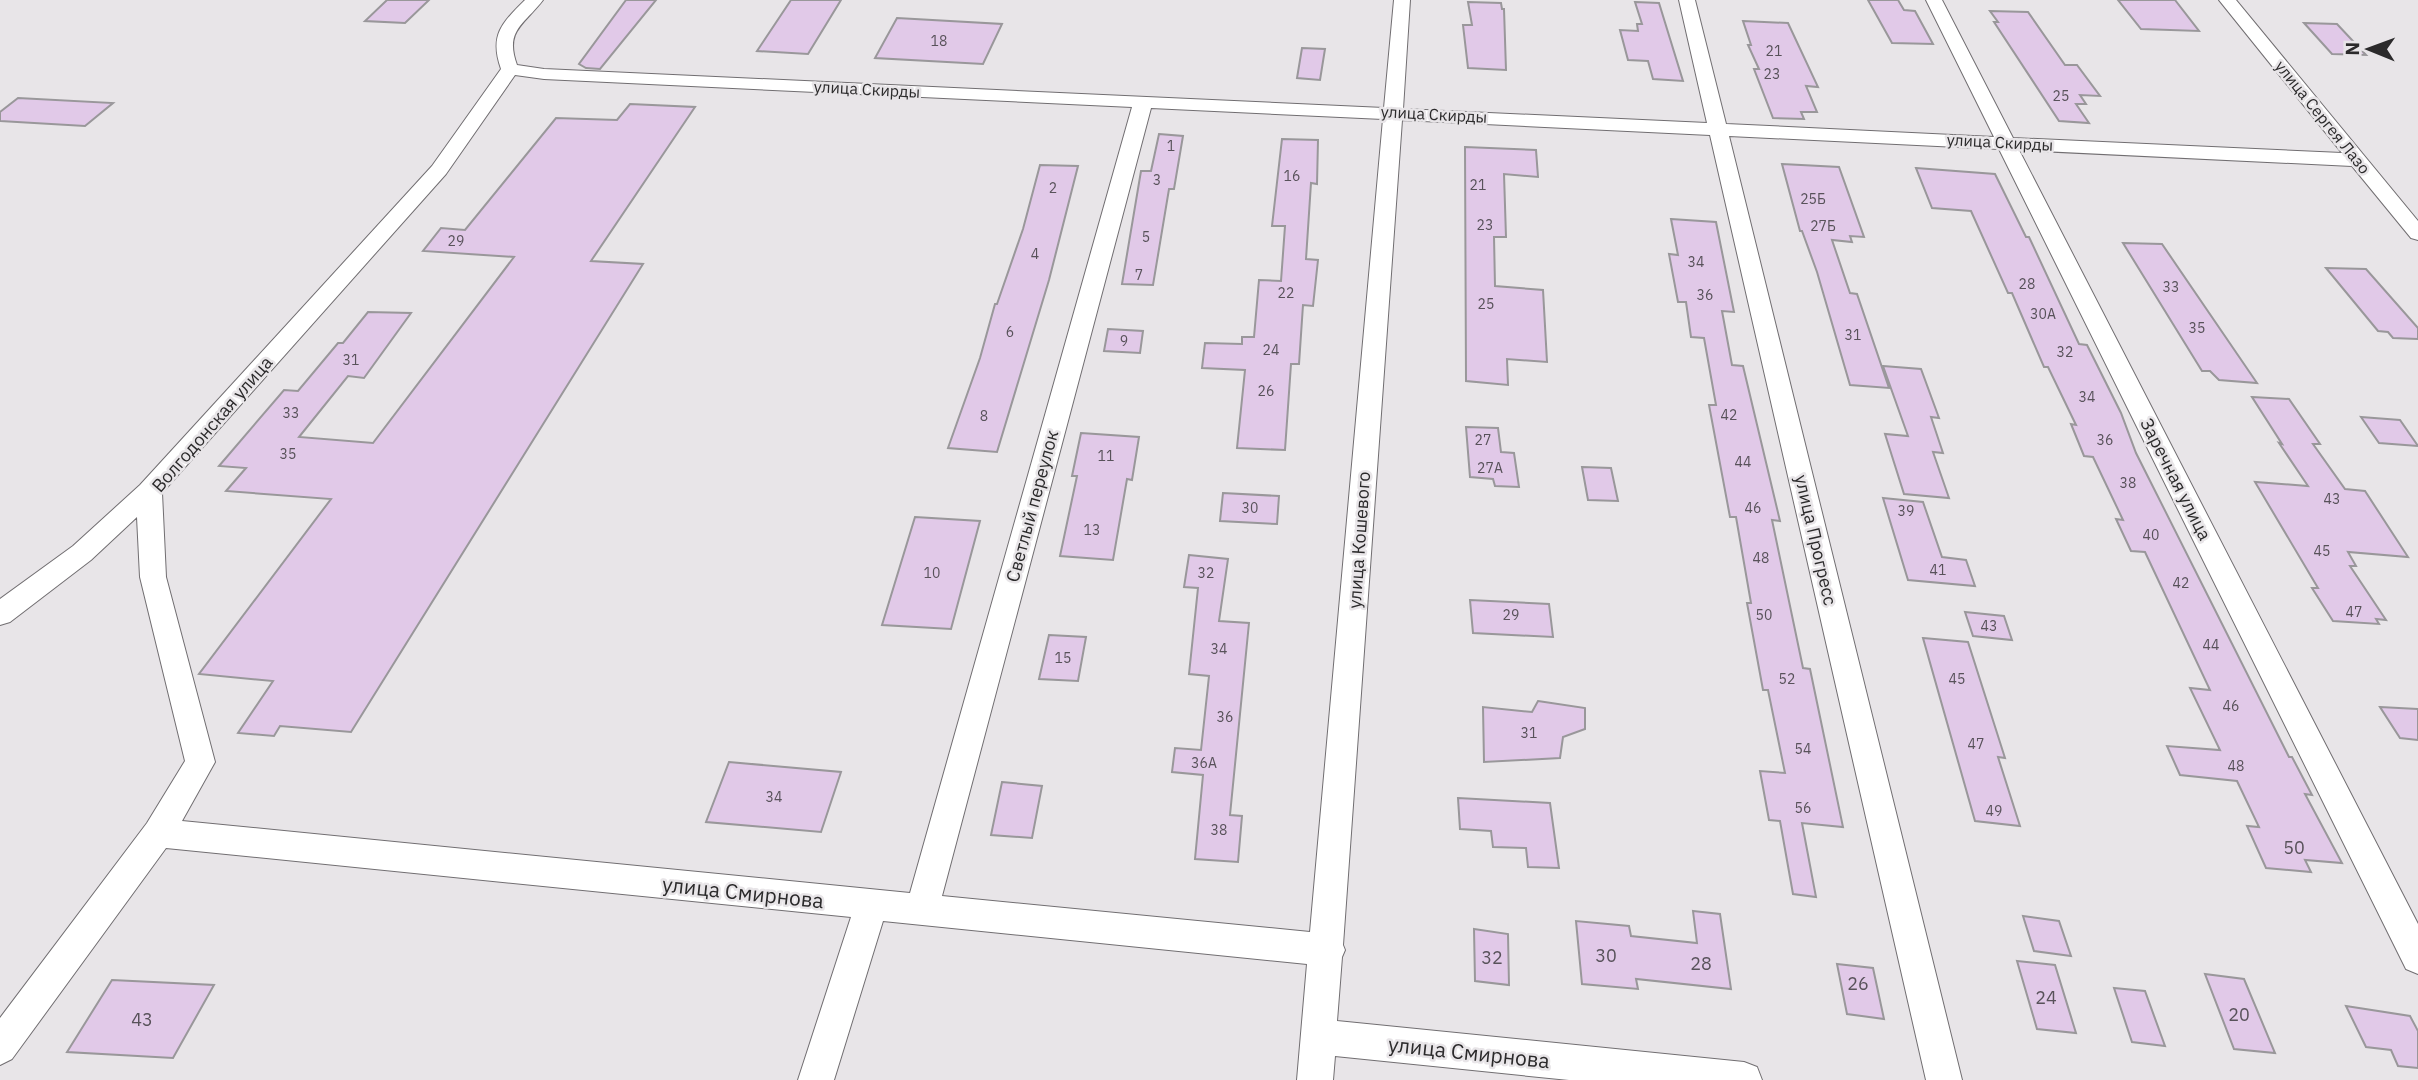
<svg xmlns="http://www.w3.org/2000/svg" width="2418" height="1080" font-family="'IBM Plex Sans',sans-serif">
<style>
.building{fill:#e1c9e8;stroke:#99979a;stroke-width:2}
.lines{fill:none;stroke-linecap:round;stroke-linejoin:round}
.street-casing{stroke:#716e71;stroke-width:2}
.street{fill:#fff;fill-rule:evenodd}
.labels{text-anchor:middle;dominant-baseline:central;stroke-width:5;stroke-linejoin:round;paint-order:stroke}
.number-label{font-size:14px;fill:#58525a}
.far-street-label{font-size:16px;fill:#2b2a2b;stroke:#e8e5e8}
.street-label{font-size:18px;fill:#2b2a2b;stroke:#e8e5e8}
.near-number-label{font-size:18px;fill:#58525a}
.near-street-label{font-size:21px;fill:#2b2a2b;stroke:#e8e5e8}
</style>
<rect width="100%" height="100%" fill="#e8e5e8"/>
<path class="building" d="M 387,0 L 429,0 L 405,23 L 365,21 Z
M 626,0 L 656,0 L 600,69 L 586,68 L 579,64 Z
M 791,0 L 841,0 L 808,54 L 757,51 Z
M 1868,0 L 1898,0 L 1904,10 L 1915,11 L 1933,44 L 1892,43 Z
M 2118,0 L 2175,0 L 2199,31 L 2141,29 Z
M 1468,2 L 1501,3 L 1502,9 L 1504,9 L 1506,70 L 1468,68 L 1463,25 L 1472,25 Z
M 1635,2 L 1659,3 L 1683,81 L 1653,79 L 1648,61 L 1628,60 L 1620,30 L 1638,31 L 1637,24 L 1642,24 Z
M 1990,11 L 2028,12 L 2065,65 L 2077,65 L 2100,96 L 2080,95 L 2086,104 L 2076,104 L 2089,123 L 2059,121 L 1994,22 L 1998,22 Z
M 897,18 L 1002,24 L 983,64 L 875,58 Z
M 1743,21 L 1788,23 L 1818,87 L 1806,86 L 1817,112 L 1801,112 L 1804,119 L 1773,118 L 1754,69 L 1759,69 L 1748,45 L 1751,45 Z
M 2304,23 L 2337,24 L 2366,55 L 2332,54 Z
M 1302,48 L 1325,49 L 1320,80 L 1297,78 Z
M 18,98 L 113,103 L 85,126 L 0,121 L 0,112 Z
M 630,104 L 695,107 L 591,261 L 643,264 L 351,732 L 280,726 L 274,736 L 238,733 L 273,681 L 199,674 L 331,499 L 226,491 L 246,468 L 219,466 L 284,390 L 298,391 L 338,343 L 343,343 L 368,312 L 411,313 L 364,378 L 348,376 L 299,437 L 373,443 L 514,257 L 423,251 L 441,228 L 465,230 L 556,118 L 617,120 Z
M 1159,134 L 1183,136 L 1174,189 L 1169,189 L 1153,285 L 1122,284 L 1141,171 L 1151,171 Z
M 1282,139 L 1318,140 L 1317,184 L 1311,183 L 1306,259 L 1318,260 L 1313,306 L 1303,305 L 1299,364 L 1291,364 L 1285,450 L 1237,448 L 1245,370 L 1202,368 L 1205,343 L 1242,344 L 1242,337 L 1254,337 L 1259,280 L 1281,281 L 1285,226 L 1272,226 Z
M 1465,147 L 1536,150 L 1538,177 L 1504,174 L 1506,237 L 1494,237 L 1495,286 L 1543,290 L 1547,362 L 1507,359 L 1508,385 L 1466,381 Z
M 1782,164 L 1839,167 L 1864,237 L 1850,236 L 1852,242 L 1832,240 L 1850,293 L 1857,294 L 1889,388 L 1850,385 L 1817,272 L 1802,231 L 1800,231 Z
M 1040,165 L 1078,166 L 1049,280 L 997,452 L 948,448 L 980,358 L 995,304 L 997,304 L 1023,229 Z
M 1916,168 L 1995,174 L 2026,237 L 2029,237 L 2079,344 L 2087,345 L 2121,413 L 2136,453 L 2289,757 L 2292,757 L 2312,795 L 2305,794 L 2342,863 L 2305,860 L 2311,872 L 2266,868 L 2247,826 L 2259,827 L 2237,781 L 2180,775 L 2167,746 L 2220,750 L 2190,688 L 2210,690 L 2145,552 L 2131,551 L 2116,519 L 2123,520 L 2093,457 L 2084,456 L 2071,424 L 2076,425 L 2048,367 L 2044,367 L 2012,293 L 2008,293 L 1971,211 L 1932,208 Z
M 1671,219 L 1716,222 L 1734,312 L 1722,311 L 1732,365 L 1743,366 L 1780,521 L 1772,520 L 1803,668 L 1810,669 L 1843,827 L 1802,823 L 1816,897 L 1793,894 L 1780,821 L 1769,820 L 1760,771 L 1785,773 L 1768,690 L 1763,690 L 1747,603 L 1751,603 L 1736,517 L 1730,517 L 1709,405 L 1716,405 L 1704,338 L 1691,337 L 1686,302 L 1678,302 L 1669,254 L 1678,255 Z
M 2123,243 L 2162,244 L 2257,383 L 2219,380 L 2210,371 L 2202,371 Z
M 2326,268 L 2366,269 L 2418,328 L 2418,339 L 2393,338 L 2388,332 L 2378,331 Z
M 1108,329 L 1143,331 L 1140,353 L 1104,351 Z
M 1883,366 L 1921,369 L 1939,418 L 1931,417 L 1943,453 L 1933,452 L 1949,498 L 1904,494 L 1885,434 L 1908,436 Z
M 2252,397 L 2289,399 L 2320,444 L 2313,444 L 2345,489 L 2365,491 L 2408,557 L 2348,552 L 2356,566 L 2350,566 L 2386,620 L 2376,619 L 2379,624 L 2333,621 L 2312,588 L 2318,588 L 2255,482 L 2308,486 L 2279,443 L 2282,444 Z
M 2361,417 L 2400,420 L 2418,446 L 2379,443 Z
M 1466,427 L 1498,428 L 1501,452 L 1514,453 L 1519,487 L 1495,486 L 1493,479 L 1470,477 Z
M 1081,433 L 1139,437 L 1132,480 L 1127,479 L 1113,560 L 1060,556 L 1077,476 L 1072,476 Z
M 1582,467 L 1611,468 L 1618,501 L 1588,500 Z
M 1223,493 L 1279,496 L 1277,524 L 1220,521 Z
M 1883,498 L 1923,502 L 1942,557 L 1966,560 L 1975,586 L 1908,580 Z
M 915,517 L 980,521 L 951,629 L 882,625 Z
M 1189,555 L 1228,559 L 1219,621 L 1249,623 L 1230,815 L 1242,816 L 1238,862 L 1195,859 L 1203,775 L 1172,772 L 1175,748 L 1201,750 L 1209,676 L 1189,674 L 1198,588 L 1184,587 Z
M 1470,600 L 1549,604 L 1553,637 L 1473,633 Z
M 1965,612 L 2004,616 L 2012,640 L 1973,636 Z
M 1049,635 L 1086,637 L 1078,681 L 1039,679 Z
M 1923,638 L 1968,642 L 2005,758 L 1998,757 L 2020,826 L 1975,821 Z
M 1538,701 L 1585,708 L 1585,729 L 1563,737 L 1560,758 L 1484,762 L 1483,707 L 1532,712 Z
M 2380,707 L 2418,709 L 2418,740 L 2400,738 Z
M 729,762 L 841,772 L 821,832 L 706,822 Z
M 1002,782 L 1042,786 L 1032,838 L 991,835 Z
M 1458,798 L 1550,803 L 1559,868 L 1528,867 L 1526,848 L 1493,847 L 1491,831 L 1460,829 Z
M 1693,911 L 1720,914 L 1731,989 L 1636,979 L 1638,989 L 1582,984 L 1576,921 L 1629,926 L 1631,936 L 1697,943 Z
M 2023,916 L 2059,921 L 2071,956 L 2034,951 Z
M 1474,929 L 1508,934 L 1509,985 L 1475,981 Z
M 2017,961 L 2055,965 L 2076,1033 L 2037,1029 Z
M 1837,964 L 1873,968 L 1884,1019 L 1847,1014 Z
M 2205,974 L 2244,979 L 2275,1053 L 2234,1049 Z
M 112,980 L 214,985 L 173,1058 L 67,1052 Z
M 2114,988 L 2145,991 L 2165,1046 L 2132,1042 Z
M 2346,1006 L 2410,1016 L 2418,1031 L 2418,1068 L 2398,1066 L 2391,1050 L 2366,1047 Z"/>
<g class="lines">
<defs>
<path id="street" d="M 525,0 L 543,0 C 525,24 504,30 517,65 L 544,69 L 1384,108 L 1394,0 L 1410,0 L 1403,109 L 1707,123 L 1679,0 L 1695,0 L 1726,124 L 1994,137 L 1926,0 L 1942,0 L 2013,138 L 2342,153 L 2219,0 L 2236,0 L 2418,221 L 2418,240 L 2411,238 L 2352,166 L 2019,150 L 2418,924 L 2418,974 L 2406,969 L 1999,149 L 1729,136 L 1962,1080 L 1926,1080 L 1710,135 L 1402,120 L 1343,945 L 1345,950 L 1342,957 L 1337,1021 L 1744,1062 L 1757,1067 L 1762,1080 L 1569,1080 L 1335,1056 L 1333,1080 L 1297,1080 L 1307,964 L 883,921 L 834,1080 L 798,1080 L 851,917 L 166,848 L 12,1059 L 0,1065 L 0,1018 L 147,823 L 185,761 L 140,577 L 137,517 L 91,560 L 10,622 L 0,625 L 0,599 L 73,546 L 140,485 L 432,166 L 501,69 C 489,35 502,23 525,0 ZM 515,75 L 544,79 L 1132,107 L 910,893 L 182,821 L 215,762 L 166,577 L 162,493 L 446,174 ZM 1151,108 L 1383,119 L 1310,932 L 942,896 Z"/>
</defs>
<use href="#street" class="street-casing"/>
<use href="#street" class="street"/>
</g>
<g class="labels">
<g class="number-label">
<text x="939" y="41">18</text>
<text x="1774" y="51">21</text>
<text x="1772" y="74">23</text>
<text x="2061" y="96">25</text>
<text x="1171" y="146">1</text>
<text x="1292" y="176">16</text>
<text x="1157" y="180">3</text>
<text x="1478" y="185">21</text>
<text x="1053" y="188">2</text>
<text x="1813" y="199">25Б</text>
<text x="1485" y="225">23</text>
<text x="1823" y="226">27Б</text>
<text x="1146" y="237">5</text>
<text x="456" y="241">29</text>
<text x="1035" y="254">4</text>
<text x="1696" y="262">34</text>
<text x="1139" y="275">7</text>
<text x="2027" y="284">28</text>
<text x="2171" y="287">33</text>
<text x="1286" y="293">22</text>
<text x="1705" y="295">36</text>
<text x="1486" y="304">25</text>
<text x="2043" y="314">30А</text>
<text x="2197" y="328">35</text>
<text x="1010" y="332">6</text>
<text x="1853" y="335">31</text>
<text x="1124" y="341">9</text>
<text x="1271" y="350">24</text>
<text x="2065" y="352">32</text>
<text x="351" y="360">31</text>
<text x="1266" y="391">26</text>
<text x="2087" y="397">34</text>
<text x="291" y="413">33</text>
<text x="1729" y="415">42</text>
<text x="984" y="416">8</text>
<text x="1483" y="440">27</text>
<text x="2105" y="440">36</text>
<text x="288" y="454">35</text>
<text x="1106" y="456">11</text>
<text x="1743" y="462">44</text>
<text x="1490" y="468">27А</text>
<text x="2128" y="483">38</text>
<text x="2332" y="499">43</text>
<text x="1250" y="508">30</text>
<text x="1753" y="508">46</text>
<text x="1906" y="511">39</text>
<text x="1092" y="530">13</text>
<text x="2151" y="535">40</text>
<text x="2322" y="551">45</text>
<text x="1761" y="558">48</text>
<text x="1938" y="570">41</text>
<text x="932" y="573">10</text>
<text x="1206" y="573">32</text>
<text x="2181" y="583">42</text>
<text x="2354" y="612">47</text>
<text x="1511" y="615">29</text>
<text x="1764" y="615">50</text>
<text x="1989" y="626">43</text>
<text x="2211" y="645">44</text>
<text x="1219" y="649">34</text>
<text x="1063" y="658">15</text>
<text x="1787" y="679">52</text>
<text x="1957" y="679">45</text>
<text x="2231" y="706">46</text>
<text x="1225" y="717">36</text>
<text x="1529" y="733">31</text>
<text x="1976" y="744">47</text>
<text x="1803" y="749">54</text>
<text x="1204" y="763">36А</text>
<text x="2236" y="766">48</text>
<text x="774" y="797">34</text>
<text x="1803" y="808">56</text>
<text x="1994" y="811">49</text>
<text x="1219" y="830">38</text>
</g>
<g class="far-street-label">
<text transform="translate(867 89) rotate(3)">улица Скирды</text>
<text transform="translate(1434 114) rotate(3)">улица Скирды</text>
<text transform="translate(2323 117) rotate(51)">улица Сергея Лазо</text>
<text transform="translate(2000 142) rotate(3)">улица Скирды</text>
</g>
<g class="street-label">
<text transform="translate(212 424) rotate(-49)">Волгодонская улица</text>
<text transform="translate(2176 479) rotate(63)">Заречная улица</text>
<text transform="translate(1032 506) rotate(-75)">Светлый переулок</text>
<text transform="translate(1359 540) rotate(-86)">улица Кошевого</text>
<text transform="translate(1816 540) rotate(77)">улица Прогресс</text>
</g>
<g class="near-number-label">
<text x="2294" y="847">50</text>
<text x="1606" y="955">30</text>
<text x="1492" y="957">32</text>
<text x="1701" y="963">28</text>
<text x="1858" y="983">26</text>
<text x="2046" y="997">24</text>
<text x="2239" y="1014">20</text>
<text x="142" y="1019">43</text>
</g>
<g class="near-street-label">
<text transform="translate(743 892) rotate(6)">улица Смирнова</text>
<text transform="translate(1469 1052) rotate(6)">улица Смирнова</text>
</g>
</g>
<g transform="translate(2369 49) rotate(271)" stroke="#e8e5e8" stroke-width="5" paint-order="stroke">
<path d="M0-5L12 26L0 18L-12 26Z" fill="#2b2a2b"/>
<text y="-10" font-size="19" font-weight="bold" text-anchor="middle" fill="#2b2a2b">N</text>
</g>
</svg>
